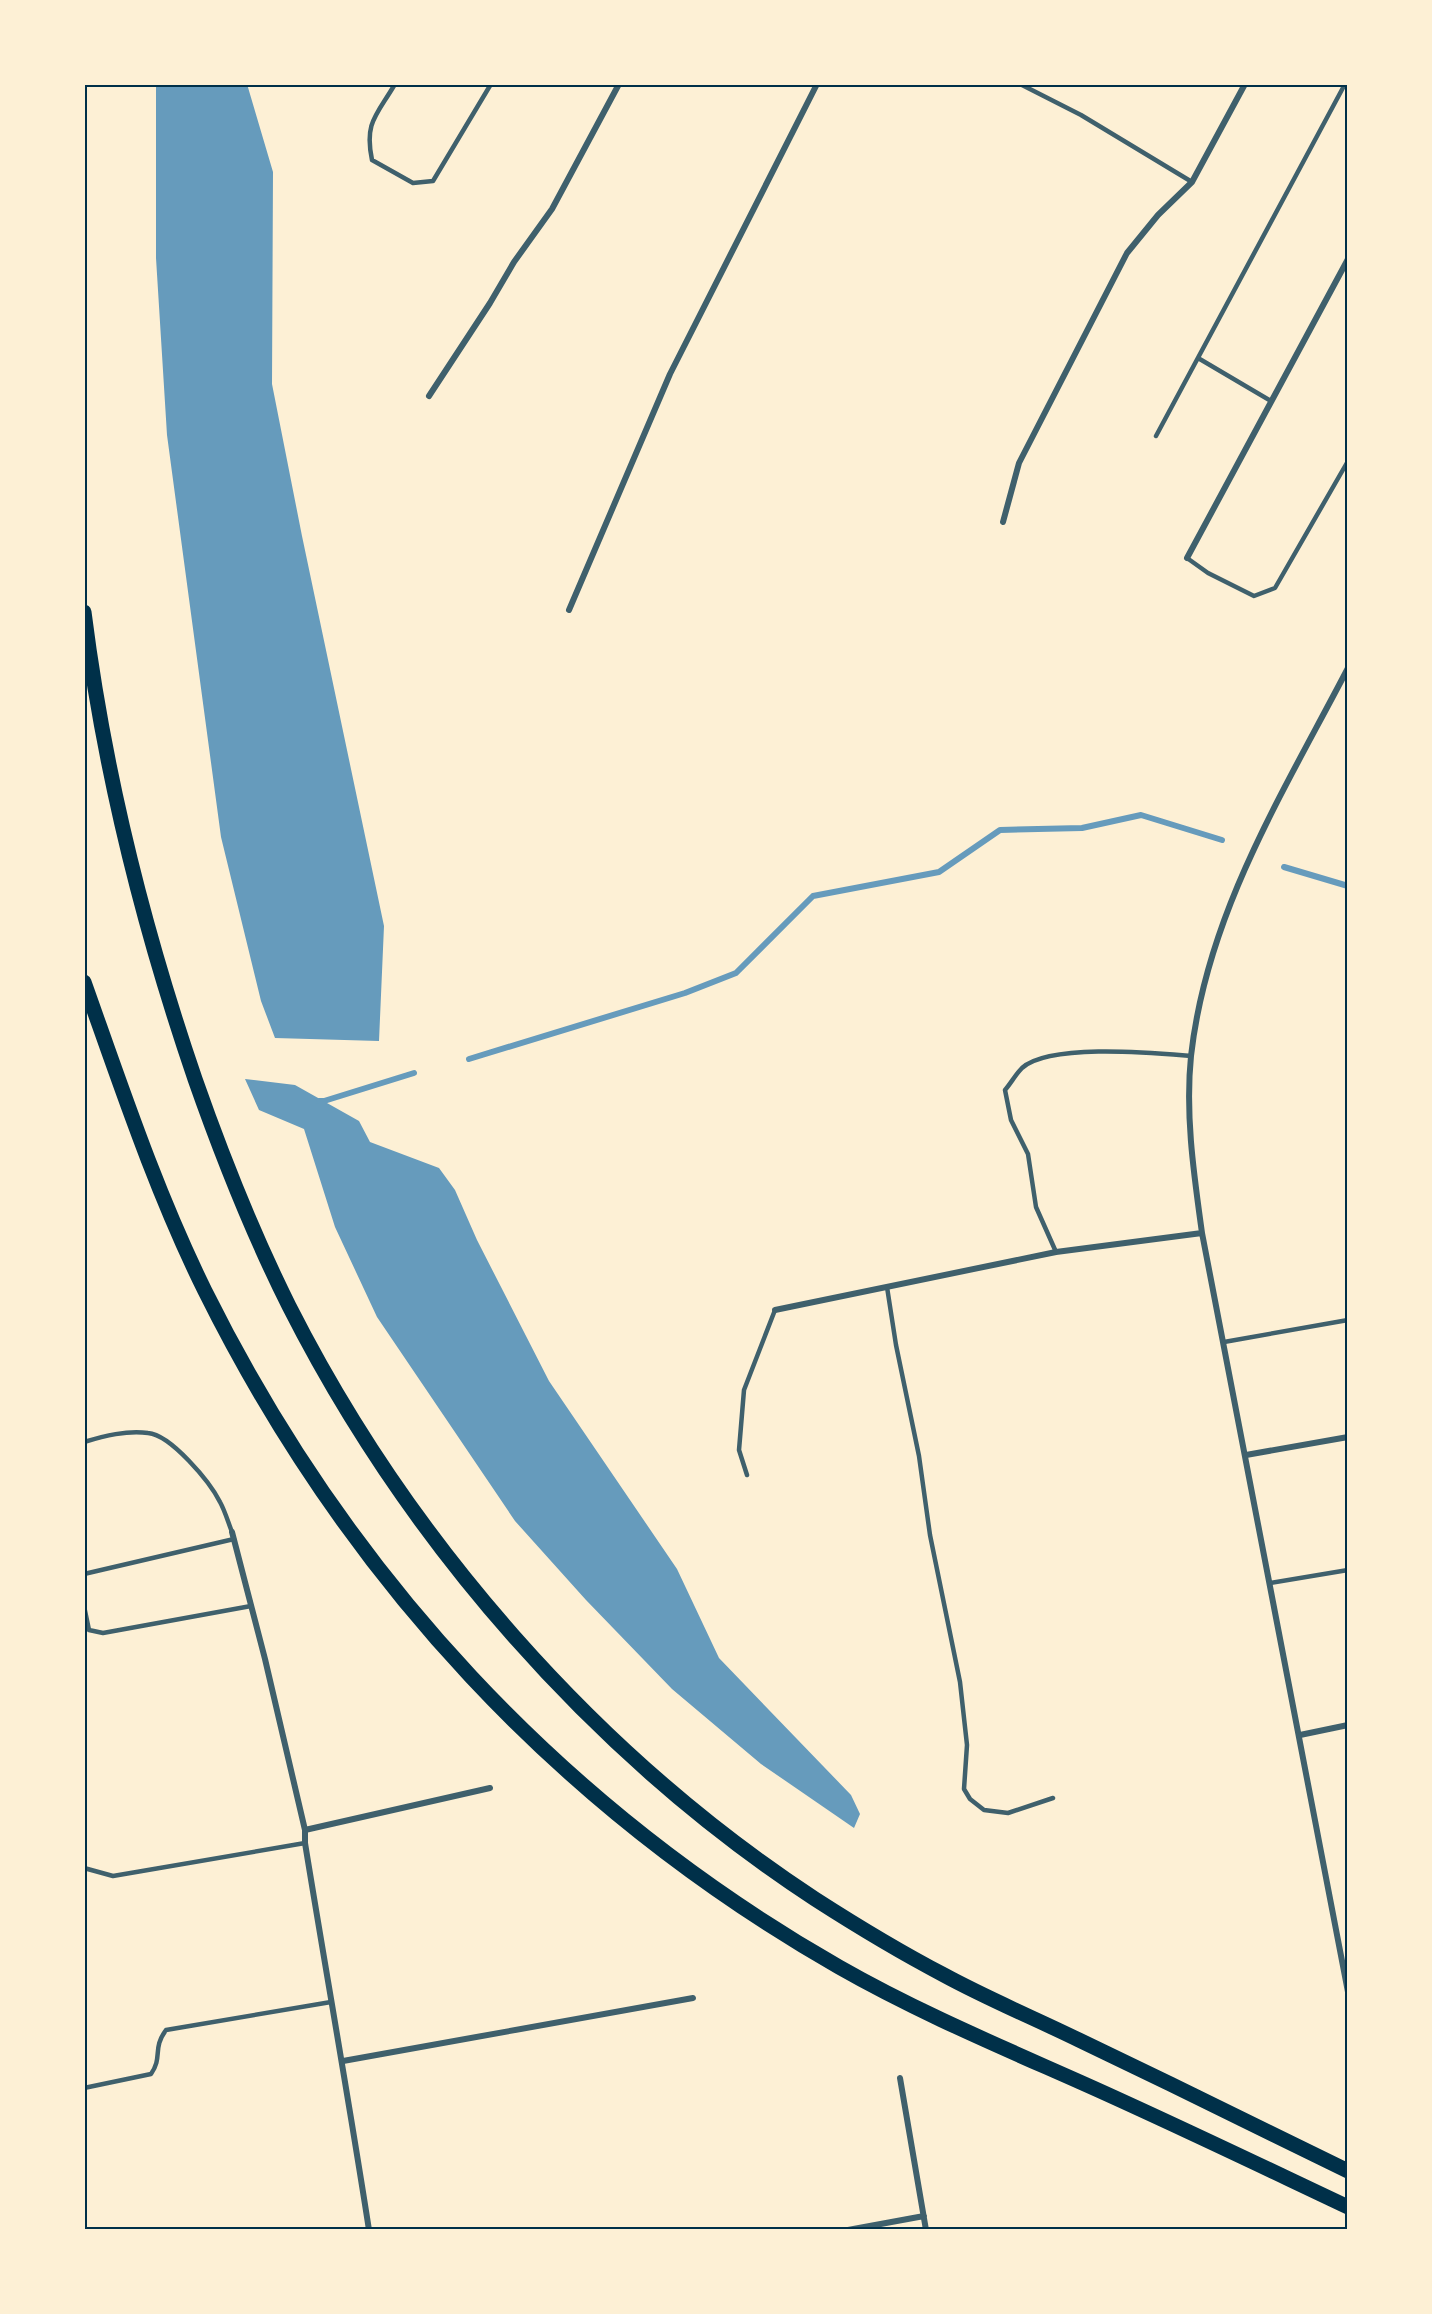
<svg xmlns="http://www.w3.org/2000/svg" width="1432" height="2314" font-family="Arial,sans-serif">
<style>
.water{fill:#669bbc}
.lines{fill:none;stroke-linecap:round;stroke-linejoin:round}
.stream{stroke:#669bbc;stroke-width:6}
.service{stroke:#3f606c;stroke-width:4.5}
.minor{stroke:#3f606c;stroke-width:6}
.primary{stroke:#003049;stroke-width:15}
.neatline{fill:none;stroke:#003049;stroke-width:2}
</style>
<rect width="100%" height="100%" fill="#fdf0d5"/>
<path class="water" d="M 156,84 L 247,84 L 273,172 L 272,384 L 302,536 L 384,926 L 379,1041 L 275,1038 L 261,1001 L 221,837 L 167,435 L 156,258 Z
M 245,1079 L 295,1085 L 359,1121 L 370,1142 L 439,1168 L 455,1190 L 477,1240 L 549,1381 L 677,1569 L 719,1658 L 851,1795 L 860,1814 L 854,1828 L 761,1764 L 672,1689 L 586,1600 L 515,1521 L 377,1317 L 335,1227 L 304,1129 L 259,1110 Z"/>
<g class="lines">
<path class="stream" d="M 1284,867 L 1348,886
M 469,1059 L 685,993 L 736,973 L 813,896 L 939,872 L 1000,830 L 1082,828 L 1141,815 L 1222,840
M 319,1101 L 324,1101 L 414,1073"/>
<path class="service" d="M 395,84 C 377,115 364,122 372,160 L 413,183 L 433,181 L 491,84
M 1020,84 L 1081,115 L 1192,182
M 1198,358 L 1271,401
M 1156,436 L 1345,84
M 1187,558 L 1208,573 L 1254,596 L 1275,588 L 1348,461
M 1056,1252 L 1036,1207 L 1028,1154 L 1011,1120 L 1005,1090 C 1011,1083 1016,1074 1022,1068 C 1050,1043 1154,1053 1191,1056
M 887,1287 L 896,1345 L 919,1456 L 930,1535 L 960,1682 L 967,1745 L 964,1789 L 970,1799 L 984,1810 L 1008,1813 L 1053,1798
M 1224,1342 L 1348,1320
M 84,1442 C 104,1436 127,1430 148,1433 C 171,1435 210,1482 220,1502 C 225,1511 228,1522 232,1532
M 747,1475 L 739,1450 L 744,1390 L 775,1310
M 84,1574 L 234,1539
M 1270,1583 L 1348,1570
M 84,1606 L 89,1630 L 103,1633 L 251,1606
M 84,1868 L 113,1876 L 305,1843
M 84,2088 L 151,2074 C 163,2057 152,2049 166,2030 L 331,2002"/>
<path class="minor" d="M 429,396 L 490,303 L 514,262 L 552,209 L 619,84
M 1003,522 L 1019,463 L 1127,253 L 1158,215 L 1192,182 L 1245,84
M 1187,558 L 1348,259
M 569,610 L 670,374 L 817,84
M 1348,668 C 1283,793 1207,913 1191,1056 C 1185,1115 1194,1175 1202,1233 L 1348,1992
M 775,1310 L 1056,1252 L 1202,1233
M 1246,1455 L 1348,1437
M 232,1532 L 265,1659 L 305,1830 L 305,1843 C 326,1972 349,2101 369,2230
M 1300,1735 L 1348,1725
M 305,1830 L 490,1788
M 343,2061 L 693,1998
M 900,2078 L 926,2230
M 848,2230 L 924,2216"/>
<path class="primary" d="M 84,612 C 104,771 143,927 195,1079 C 222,1156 252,1232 289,1306 C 408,1541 595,1755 815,1899 C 857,1926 900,1952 944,1975 C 988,1999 1034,2018 1079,2040 C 1169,2083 1258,2127 1348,2171
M 84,982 C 121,1086 156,1192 205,1291 C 347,1577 561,1808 839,1967 C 916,2011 999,2046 1080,2082 C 1170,2122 1259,2165 1348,2207"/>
</g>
<rect width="1432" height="2314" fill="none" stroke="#fdf0d5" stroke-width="171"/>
<rect x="86" y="86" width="1260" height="2142" class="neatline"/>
</svg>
